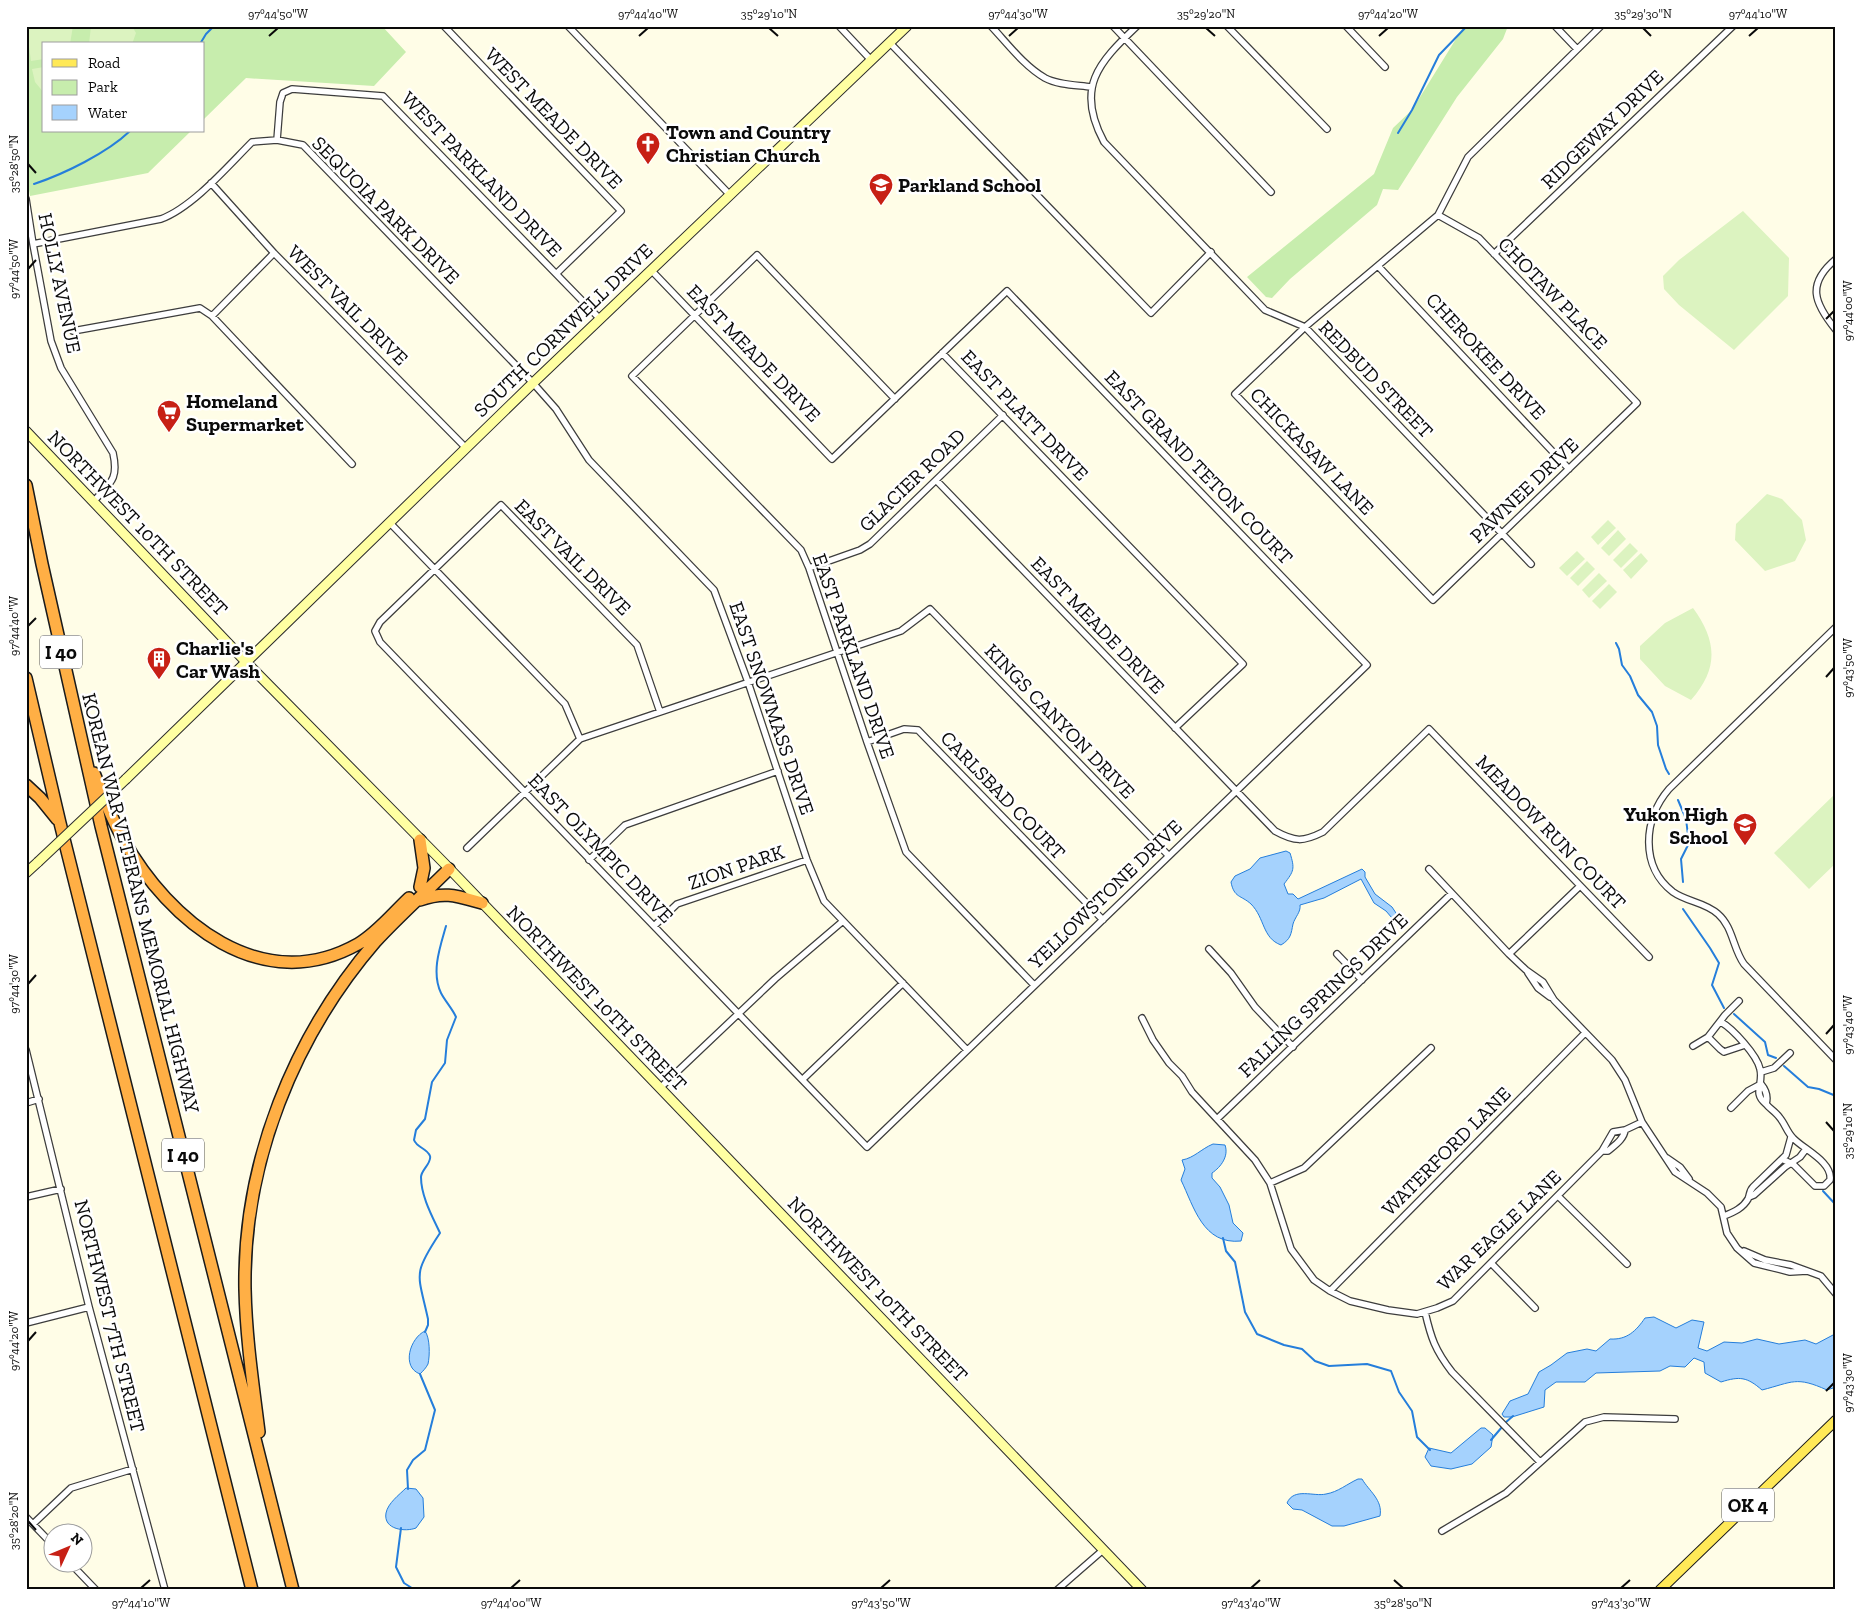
<svg xmlns="http://www.w3.org/2000/svg" width="1862" height="1616" font-family="'Zilla Slab',serif">
<style>
.green{fill:#c7edad}
.pitch{fill:#dcf3c0}
.water{fill:#a5d2fd;stroke:#257edb}
.lines{fill:none;stroke-linecap:round;stroke-linejoin:round}
.stream{stroke:#257edb;stroke-width:2}
.street-casing{stroke:#3d3d3d;stroke-width:8}
.secondary-casing{stroke:#2c2c2c;stroke-width:11}
.primary-casing{stroke:#1b1b1b;stroke-width:11}
.highway-casing{stroke:#1b1b1b;stroke-width:14}
.street{stroke:#fff;stroke-width:5.5}
.secondary{stroke:#ffffa2;stroke-width:9}
.primary{stroke:#ffe957;stroke-width:9}
.highway{stroke:#ffaf45;stroke-width:11}
.secondary-bridge-casing{stroke:#2c2c2c;stroke-width:11;stroke-linecap:butt}
.secondary-bridge{stroke:#ffffa2;stroke-width:9}
.ticks{fill:none;stroke:#0a0a0a;stroke-width:2}
.labels{text-anchor:middle;dominant-baseline:central;stroke-width:5;stroke-linejoin:round;paint-order:stroke}
.shield{fill:#fff;stroke:#545454;stroke-width:1}
.shield-label{font-size:19px;font-weight:bold;fill:#0a0a0a}
.street-label{font-size:20px;fill:#0a0a0a;stroke:#fff}
.poi-label{font-size:20px;font-weight:bold;fill:#0a0a0a;stroke:#fff;text-anchor:start}
.neatline{fill:none;stroke:#0a0a0a;stroke-width:2}
.ticks-label{font-size:12px;text-anchor:middle;fill:#0a0a0a}
</style>
<rect width="100%" height="100%" fill="#fffde7"/>
<path class="green" d="M 26,26 L 382,26 L 406,52 L 374,86 L 246,78 L 204,119 L 204,44 L 44,44 L 44,131 L 191,131 L 148,173 L 30,196 L 26,173 Z
M 1464,26 L 1508,26 L 1503,39 L 1457,97 L 1398,190 L 1383,189 L 1377,205 L 1290,279 L 1272,298 L 1266,297 L 1247,277 L 1374,174 L 1393,128 L 1412,110 Z"/>
<path class="pitch" d="M 26,26 L 73,26 L 70,44 L 44,44 L 44,59 L 31,61 Z
M 91,26 L 126,26 L 133,28 L 136,33 L 132,44 L 89,44 Z
M 44,67 L 44,93 L 35,82 L 32,69 Z
M 1743,211 L 1789,258 L 1788,296 L 1734,350 L 1679,305 L 1664,289 L 1663,276 L 1679,260 Z
M 1767,494 L 1782,499 L 1802,520 L 1806,540 L 1795,561 L 1765,571 L 1735,540 L 1736,524 Z
M 1608,520 L 1616,528 L 1598,545 L 1591,537 Z
M 1618,530 L 1626,539 L 1609,556 L 1601,548 Z
M 1630,543 L 1638,551 L 1621,568 L 1613,560 Z
M 1577,551 L 1585,559 L 1567,576 L 1559,568 Z
M 1641,553 L 1648,561 L 1631,579 L 1623,570 Z
M 1587,561 L 1595,569 L 1578,586 L 1570,578 Z
M 1599,573 L 1607,581 L 1589,598 L 1582,590 Z
M 1609,584 L 1617,592 L 1600,609 L 1592,601 Z
M 1693,608 C 1717,641 1719,668 1691,700 L 1665,686 L 1640,659 L 1640,646 L 1665,623 Z
M 1836,793 L 1836,863 L 1809,889 L 1774,853 Z"/>
<path class="water" d="M 1286,851 L 1290,853 C 1295,869 1294,871 1284,884 L 1288,894 L 1293,894 L 1298,899 L 1362,869 L 1365,872 L 1365,877 L 1375,894 L 1392,907 L 1396,913 L 1392,918 L 1386,911 L 1374,903 L 1361,879 L 1324,898 L 1300,905 C 1301,912 1295,917 1293,924 C 1291,934 1291,939 1281,945 C 1262,938 1265,918 1251,904 C 1241,895 1234,898 1231,882 L 1235,876 L 1250,869 L 1260,858 Z
M 1213,1144 L 1225,1145 C 1229,1156 1221,1167 1212,1173 L 1212,1178 L 1220,1187 L 1229,1205 L 1233,1223 L 1243,1233 L 1241,1241 C 1203,1245 1194,1207 1181,1180 L 1185,1169 L 1182,1160 C 1194,1158 1201,1149 1213,1144 Z
M 1654,1317 L 1676,1328 L 1692,1320 L 1704,1322 L 1698,1348 L 1707,1351 L 1724,1342 L 1742,1343 L 1757,1339 L 1779,1344 L 1805,1340 L 1816,1344 L 1833,1335 L 1836,1336 L 1836,1387 L 1827,1390 C 1796,1376 1793,1382 1762,1390 C 1747,1377 1740,1376 1721,1382 L 1705,1373 L 1704,1362 L 1694,1358 L 1685,1367 L 1670,1366 L 1660,1371 L 1596,1373 L 1585,1382 L 1556,1382 L 1545,1390 L 1544,1407 L 1512,1417 L 1504,1417 L 1502,1414 L 1510,1401 L 1528,1394 L 1539,1372 L 1551,1365 L 1567,1353 L 1587,1349 L 1596,1351 L 1610,1339 C 1627,1340 1636,1331 1645,1318 Z
M 425,1331 C 430,1338 430,1355 428,1364 C 426,1368 423,1371 420,1374 C 401,1367 410,1338 425,1331 Z
M 1481,1428 L 1485,1428 L 1493,1435 L 1491,1447 L 1472,1464 L 1451,1469 L 1431,1466 L 1425,1457 L 1429,1448 L 1451,1453 Z
M 1358,1479 L 1362,1479 C 1369,1491 1383,1500 1380,1516 L 1344,1526 L 1332,1526 L 1302,1510 L 1293,1509 L 1287,1503 C 1294,1487 1314,1497 1326,1494 C 1338,1492 1347,1484 1358,1479 Z
M 406,1488 L 416,1489 L 423,1498 L 424,1517 L 416,1528 C 406,1532 383,1530 386,1513 C 388,1503 399,1495 406,1488 Z"/>
<g class="lines">
<path class="stream" d="M 200,44 L 206,34 L 214,26
M 1398,133 L 1412,110 L 1439,55 L 1467,26
M 34,184 C 64,174 107,153 130,131
M 1616,643 L 1619,649 L 1622,665 L 1630,676 L 1638,695 L 1652,712 L 1657,726 L 1658,745 L 1666,769 L 1669,774
M 1678,800 L 1686,819 L 1689,843 L 1681,859 L 1683,882
M 1683,909 L 1710,948 L 1719,963 L 1712,985 L 1724,1008
M 1734,1014 L 1765,1042 L 1768,1055 L 1776,1058
M 1784,1066 L 1808,1087 L 1819,1089 L 1836,1096
M 1823,1191 L 1836,1205
M 1223,1238 L 1226,1251 L 1235,1262 L 1245,1312 L 1257,1334 L 1284,1345 L 1302,1349 L 1315,1361 L 1329,1366 L 1367,1364 L 1391,1371 L 1399,1392 L 1412,1411 L 1417,1437 L 1430,1450
M 425,1332 L 428,1325 L 428,1319 C 418,1273 412,1275 440,1233 C 432,1216 421,1196 421,1177 C 421,1170 432,1163 430,1156 C 427,1148 417,1148 414,1140 L 416,1130 L 425,1119 L 432,1082 L 445,1063 L 447,1040 L 456,1017 C 452,1008 445,1001 441,993 C 431,972 440,947 446,926
M 1505,1423 L 1513,1416
M 1491,1440 L 1502,1427
M 408,1489 L 407,1470 L 413,1460 L 425,1450 L 435,1410 L 420,1374
M 401,1528 L 396,1567 L 404,1583 L 415,1590"/>
<defs>
<path id="street" d="M 444,26 L 621,211 L 557,273
M 568,26 L 730,195
M 839,26 L 871,60
M 991,26 C 1007,43 1024,66 1045,78 C 1058,85 1076,85 1091,87
M 1113,26 L 1271,192
M 1137,26 C 1098,63 1075,88 1104,142 L 1265,310 L 1305,327 L 1531,564
M 1227,26 L 1327,129
M 1346,26 L 1385,67
M 1555,26 L 1577,49
M 890,43 L 1151,313 L 1211,252
M 277,140 L 280,102 L 283,93 L 292,89 L 383,96 L 600,319
M 211,183 L 274,253 L 466,448
M 26,199 L 33,244 L 51,341 L 61,368 L 113,453 C 119,480 110,483 93,502
M 1438,215 L 1479,238 L 1637,403 L 1433,600 L 1235,394 L 1305,327 L 1438,215 L 1468,157 L 1601,26
M 33,244 L 161,219 C 193,207 228,166 252,142 L 277,140 L 303,145 L 533,383 L 556,409 L 589,460 L 714,590 L 748,682 L 807,860 L 824,901 L 967,1050
M 1494,254 L 1733,26
M 1836,259 C 1806,284 1814,303 1836,330
M 1378,266 L 1569,469
M 652,271 L 832,459 L 1007,291 L 1367,665 L 867,1147 L 380,642 L 375,631 L 380,622 L 501,505 L 637,645 L 660,712
M 212,316 L 274,253
M 73,331 L 200,308 L 212,316 L 352,464
M 942,353 L 1243,664 L 1175,728
M 895,399 L 757,255 L 632,376 L 801,550 L 809,568 L 867,742 L 906,852 L 1034,985
M 936,480 L 1275,831 C 1295,842 1303,842 1323,832 L 1429,729 L 1649,957
M 390,523 L 565,704 L 580,739
M 809,568 L 860,550 L 870,544 L 1003,415
M 1836,627 L 1669,789 C 1643,819 1640,867 1673,892 C 1687,902 1705,902 1718,914 C 1733,927 1733,949 1744,964 L 1836,1060
M 867,742 L 904,729 L 918,730 L 1103,920
M 467,848 L 580,739 L 901,631 L 930,609 L 1168,855
M 589,860 L 625,825 L 778,771
M 1429,869 L 1509,954 L 1526,970 L 1543,982 L 1554,1000 L 1612,1060 L 1625,1080 L 1642,1122 L 1675,1172 L 1707,1193 L 1721,1207 L 1727,1233 L 1737,1248 L 1754,1263 L 1790,1272 L 1807,1271
M 654,926 L 677,904 L 807,860
M 1209,949 L 1231,973 L 1255,1007 L 1293,1047
M 1337,954 L 1362,980
M 1509,954 L 1580,886
M 1528,973 L 1538,988 L 1550,997
M 1142,1018 L 1153,1040 L 1169,1063 L 1182,1076 L 1192,1092 L 1255,1160 L 1270,1183 L 1291,1249 L 1314,1280 L 1330,1291 L 1350,1301 L 1388,1310 L 1417,1314 L 1437,1308 L 1453,1301 L 1602,1151 L 1613,1132 L 1625,1130 L 1642,1122
M 1721,1022 C 1733,1029 1757,1055 1760,1069 C 1764,1084 1752,1093 1766,1104 C 1768,1097 1766,1090 1761,1084
M 1708,1037 L 1720,1049 L 1724,1052 L 1745,1045
M 1693,1046 L 1708,1037 L 1725,1015 L 1739,1001
M 26,1050 L 89,1307 L 165,1590
M 1761,1072 L 1774,1068 L 1790,1053
M 803,1079 L 903,983
M 660,1088 L 775,979 L 843,921
M 26,1103 L 39,1099
M 1766,1104 C 1770,1109 1776,1112 1780,1118 C 1785,1124 1787,1132 1793,1138 C 1803,1149 1833,1162 1830,1180 L 1824,1186 L 1815,1186 L 1794,1165 L 1782,1159
M 1731,1108 L 1748,1091 L 1761,1084
M 1217,1119 L 1451,894
M 1602,1151 L 1608,1151 C 1615,1145 1624,1139 1625,1130
M 1667,1158 L 1680,1167 L 1689,1179
M 1270,1183 L 1304,1168 L 1431,1048
M 1558,1196 L 1627,1264
M 26,1197 L 61,1189
M 1749,1197 L 1754,1195 L 1785,1167 L 1800,1157 L 1806,1149
M 1724,1216 C 1734,1212 1743,1208 1748,1199 C 1750,1195 1749,1191 1753,1187 L 1782,1159 L 1786,1155 L 1791,1137
M 1744,1251 L 1765,1260 L 1791,1265 L 1821,1276 L 1836,1294
M 1491,1263 L 1535,1308
M 1330,1291 L 1585,1033
M 1425,1312 C 1431,1338 1435,1350 1452,1372 L 1540,1462
M 26,1323 L 89,1307
M 26,1517 L 52,1544
M 33,1524 L 71,1488 L 133,1469
M 1442,1531 L 1506,1493 L 1585,1422 L 1604,1417 L 1675,1419
M 71,1564 L 96,1590
M 1057,1590 L 1103,1550"/>
<path id="secondary" d="M 26,431 L 246,662 L 444,863 L 1142,1590
M 126,779 L 533,383 L 907,26
M 26,873 L 38,862"/>
<path id="primary" d="M 1660,1590 L 1836,1420"/>
<path id="highway" d="M 26,485 L 42,564 L 101,826 L 293,1590
M 26,678 L 60,823 L 252,1590
M 94,773 C 103,795 111,818 123,839 C 169,922 262,998 358,944 C 377,933 393,913 409,898
M 26,785 L 40,798 L 57,819
M 420,840 L 424,868 L 420,887
M 420,900 C 445,891 457,896 482,903
M 259,1432 C 253,1384 246,1337 245,1289 C 243,1162 294,1036 376,941 C 399,916 425,893 449,869"/>
</defs>
<use href="#street" class="street-casing"/>
<use href="#secondary" class="secondary-casing"/>
<use href="#primary" class="primary-casing"/>
<use href="#highway" class="highway-casing"/>
<use href="#street" class="street"/>
<use href="#secondary" class="secondary"/>
<use href="#primary" class="primary"/>
<use href="#highway" class="highway"/>
<defs>
<path id="secondary-bridge" d="M 38,862 L 126,779"/>
</defs>
<use href="#secondary-bridge" class="secondary-bridge-casing"/>
<use href="#secondary-bridge" class="secondary-bridge"/>
</g>
<path class="ticks" d="M 769,28 L 778,36M 1206,28 L 1215,36M 1643,28 L 1651,36M 269,36 L 278,28M 639,36 L 648,28M 1009,36 L 1018,28M 1379,36 L 1388,28M 1749,36 L 1758,28M 28,164 L 36,173M 28,269 L 36,260M 1826,319 L 1834,311M 28,626 L 36,618M 1826,677 L 1834,668M 28,984 L 36,975M 1826,1034 L 1834,1025M 1826,1122 L 1834,1131M 28,1341 L 36,1332M 1826,1391 L 1834,1383M 28,1521 L 36,1530M 1394,1580 L 1403,1588M 141,1588 L 150,1580M 511,1588 L 520,1580M 881,1588 L 890,1580M 1251,1588 L 1260,1580M 1621,1588 L 1630,1580"/>
<defs>
<symbol id="church-pin" viewBox="-11 -11 22 30"><path d="M0 17L-7.5 6A9.5 9.5 0 1 1 7.5 6Z" fill="#c72015" stroke="#fff"/><path d="M-1.2-6h2.4v3.5h3.3v2.4h-3.3V6h-2.4V-.1h-3.3v-2.4h3.3Z" fill="#fff"/></symbol>
<symbol id="school-pin" viewBox="-11 -11 22 30"><path d="M0 17L-7.5 6A9.5 9.5 0 1 1 7.5 6Z" fill="#c72015" stroke="#fff"/><path d="M0-5L7-2L0 1L-7-2ZM-4 1L0 2.5L4 1V4Q0 6-4 4Z" fill="#fff"/></symbol>
<symbol id="supermarket-pin" viewBox="-11 -11 22 30"><path d="M0 17L-7.5 6A9.5 9.5 0 1 1 7.5 6Z" fill="#c72015" stroke="#fff"/><path d="M-6-5.5h2.5l.6 2H6L4.5 2H-2.5L-4.4-4H-6ZM-1.5 3.2a1.3 1.3 0 1 0 .1 0ZM3 3.2a1.3 1.3 0 1 0 .1 0Z" fill="#fff"/></symbol>
<symbol id="building-pin" viewBox="-11 -11 22 30"><path d="M0 17L-7.5 6A9.5 9.5 0 1 1 7.5 6Z" fill="#c72015" stroke="#fff"/><path d="M-4-6H4V6H1V3H-1V6H-4ZM-2.5-4.3h1.7v1.8h-1.7ZM.8-4.3h1.7v1.8H.8ZM-2.5-1h1.7V.8h-1.7ZM.8-1h1.7V.8H.8Z" fill="#fff"/></symbol>
</defs>
<g fill-rule="evenodd">
<use href="#church-pin" x="634" y="130" width="28" height="38"/>
<use href="#school-pin" x="867" y="171" width="28" height="38"/>
<use href="#supermarket-pin" x="155" y="398" width="28" height="38"/>
<use href="#building-pin" x="145" y="645" width="28" height="38"/>
<use href="#school-pin" x="1731" y="811" width="28" height="38"/>
</g>
<g class="labels">
<g class="shield">
<rect x="40" y="635.5" width="42" height="33" rx="4"/>
<rect x="162" y="1138.5" width="42" height="33" rx="4"/>
<rect x="1722" y="1488.5" width="52" height="33" rx="4"/>
</g>
<g class="shield-label">
<text x="61" y="652">I 40</text>
<text x="183" y="1155">I 40</text>
<text x="1748" y="1505">OK 4</text>
</g>
<g class="street-label">
<text transform="translate(554 118) rotate(46)">WEST MEADE DRIVE</text>
<text transform="translate(1602 129) rotate(-44)">RIDGEWAY DRIVE</text>
<text transform="translate(482 174) rotate(46)">WEST PARKLAND DRIVE</text>
<text transform="translate(386 210) rotate(45)">SEQUOIA PARK DRIVE</text>
<text transform="translate(60 283) rotate(78)">HOLLY AVENUE</text>
<text transform="translate(1553 293) rotate(46)">CHOTAW PLACE</text>
<text transform="translate(348 305) rotate(45)">WEST VAIL DRIVE</text>
<text transform="translate(563 330) rotate(-44)">SOUTH CORNWELL DRIVE</text>
<text transform="translate(754 353) rotate(46)">EAST MEADE DRIVE</text>
<text transform="translate(1486 356) rotate(47)">CHEROKEE DRIVE</text>
<text transform="translate(1376 379) rotate(46)">REDBUD STREET</text>
<text transform="translate(1025 415) rotate(46)">EAST PLATT DRIVE</text>
<text transform="translate(1312 451) rotate(46)">CHICKASAW LANE</text>
<text transform="translate(1199 467) rotate(46)">EAST GRAND TETON COURT</text>
<text transform="translate(912 480) rotate(-44)">GLACIER ROAD</text>
<text transform="translate(1524 490) rotate(-44)">PAWNEE DRIVE</text>
<text transform="translate(138 523) rotate(46)">NORTHWEST 10TH STREET</text>
<text transform="translate(573 557) rotate(45)">EAST VAIL DRIVE</text>
<text transform="translate(1098 625) rotate(46)">EAST MEADE DRIVE</text>
<text transform="translate(854 656) rotate(71)">EAST PARKLAND DRIVE</text>
<text transform="translate(772 708) rotate(71)">EAST SNOWMASS DRIVE</text>
<text transform="translate(1060 721) rotate(46)">KINGS CANYON DRIVE</text>
<text transform="translate(1003 795) rotate(46)">CARLSBAD COURT</text>
<text transform="translate(1551 832) rotate(46)">MEADOW RUN COURT</text>
<text transform="translate(601 848) rotate(46)">EAST OLYMPIC DRIVE</text>
<text transform="translate(736 867) rotate(-19)">ZION PARK</text>
<text transform="translate(1105 894) rotate(-44)">YELLOWSTONE DRIVE</text>
<text transform="translate(141 903) rotate(76)">KOREAN WAR VETERANS MEMORIAL HIGHWAY</text>
<text transform="translate(1323 995) rotate(-44)">FALLING SPRINGS DRIVE</text>
<text transform="translate(597 998) rotate(46)">NORTHWEST 10TH STREET</text>
<text transform="translate(1446 1151) rotate(-45)">WATERFORD LANE</text>
<text transform="translate(1499 1230) rotate(-44)">WAR EAGLE LANE</text>
<text transform="translate(878 1289) rotate(46)">NORTHWEST 10TH STREET</text>
<text transform="translate(110 1316) rotate(76)">NORTHWEST 7TH STREET</text>
</g>
<g class="poi-label">
<text x="666" y="132">Town and Country<tspan x="666" dy="23">Christian Church</tspan></text>
<text x="898" y="185">Parkland School</text>
<text x="186" y="401">Homeland<tspan x="186" dy="23">Supermarket</tspan></text>
<text x="176" y="648">Charlie's<tspan x="176" dy="23">Car Wash</tspan></text>
<text x="1728" y="814" text-anchor="end">Yukon High<tspan x="1728" dy="23">School</tspan></text>
</g>
</g>
<rect width="1862" height="1616" fill="none" stroke="#ffffff" stroke-width="55"/>
<rect x="42" y="42" width="162" height="90" fill="#ffffff" stroke="#9d9d9d"/>
<rect x="52" y="59" width="25" height="8" fill="#ffe957" stroke="#9d9d9d"/>
<text x="88" y="68" font-size="15" fill="#0a0a0a">Road</text>
<rect x="52" y="80" width="25" height="15" fill="#c7edad" stroke="#9d9d9d"/>
<text x="88" y="92" font-size="15" fill="#0a0a0a">Park</text>
<rect x="52" y="105" width="25" height="15" fill="#a5d2fd" stroke="#9d9d9d"/>
<text x="88" y="118" font-size="15" fill="#0a0a0a">Water</text>
<g transform="translate(68 1548) rotate(46)"><circle r="24" fill="#ffffff" stroke="#9d9d9d"/>
<path d="M0-4L9 19L0 12L-9 19Z" fill="#c72015"/>
<text y="-8" font-size="14" font-weight="bold" text-anchor="middle" fill="#0a0a0a">N</text>
</g>
<rect x="28" y="28" width="1806" height="1560" class="neatline"/>
<g class="ticks-label">
<text x="278" y="18">97°44'50"W</text>
<text x="648" y="18">97°44'40"W</text>
<text x="769" y="18">35°29'10"N</text>
<text x="1018" y="18">97°44'30"W</text>
<text x="1206" y="18">35°29'20"N</text>
<text x="1388" y="18">97°44'20"W</text>
<text x="1643" y="18">35°29'30"N</text>
<text x="1758" y="18">97°44'10"W</text>
<text transform="translate(14 164) rotate(-90)" y="4">35°28'50"N</text>
<text transform="translate(14 269) rotate(-90)" y="4">97°44'50"W</text>
<text transform="translate(1848 311) rotate(-90)" y="4">97°44'00"W</text>
<text transform="translate(14 626) rotate(-90)" y="4">97°44'40"W</text>
<text transform="translate(1848 668) rotate(-90)" y="4">97°43'50"W</text>
<text transform="translate(14 984) rotate(-90)" y="4">97°44'30"W</text>
<text transform="translate(1848 1025) rotate(-90)" y="4">97°43'40"W</text>
<text transform="translate(1848 1131) rotate(-90)" y="4">35°29'10"N</text>
<text transform="translate(14 1341) rotate(-90)" y="4">97°44'20"W</text>
<text transform="translate(1848 1383) rotate(-90)" y="4">97°43'30"W</text>
<text transform="translate(14 1521) rotate(-90)" y="4">35°28'20"N</text>
<text x="141" y="1607">97°44'10"W</text>
<text x="511" y="1607">97°44'00"W</text>
<text x="881" y="1607">97°43'50"W</text>
<text x="1251" y="1607">97°43'40"W</text>
<text x="1403" y="1607">35°28'50"N</text>
<text x="1621" y="1607">97°43'30"W</text>
</g>
</svg>
